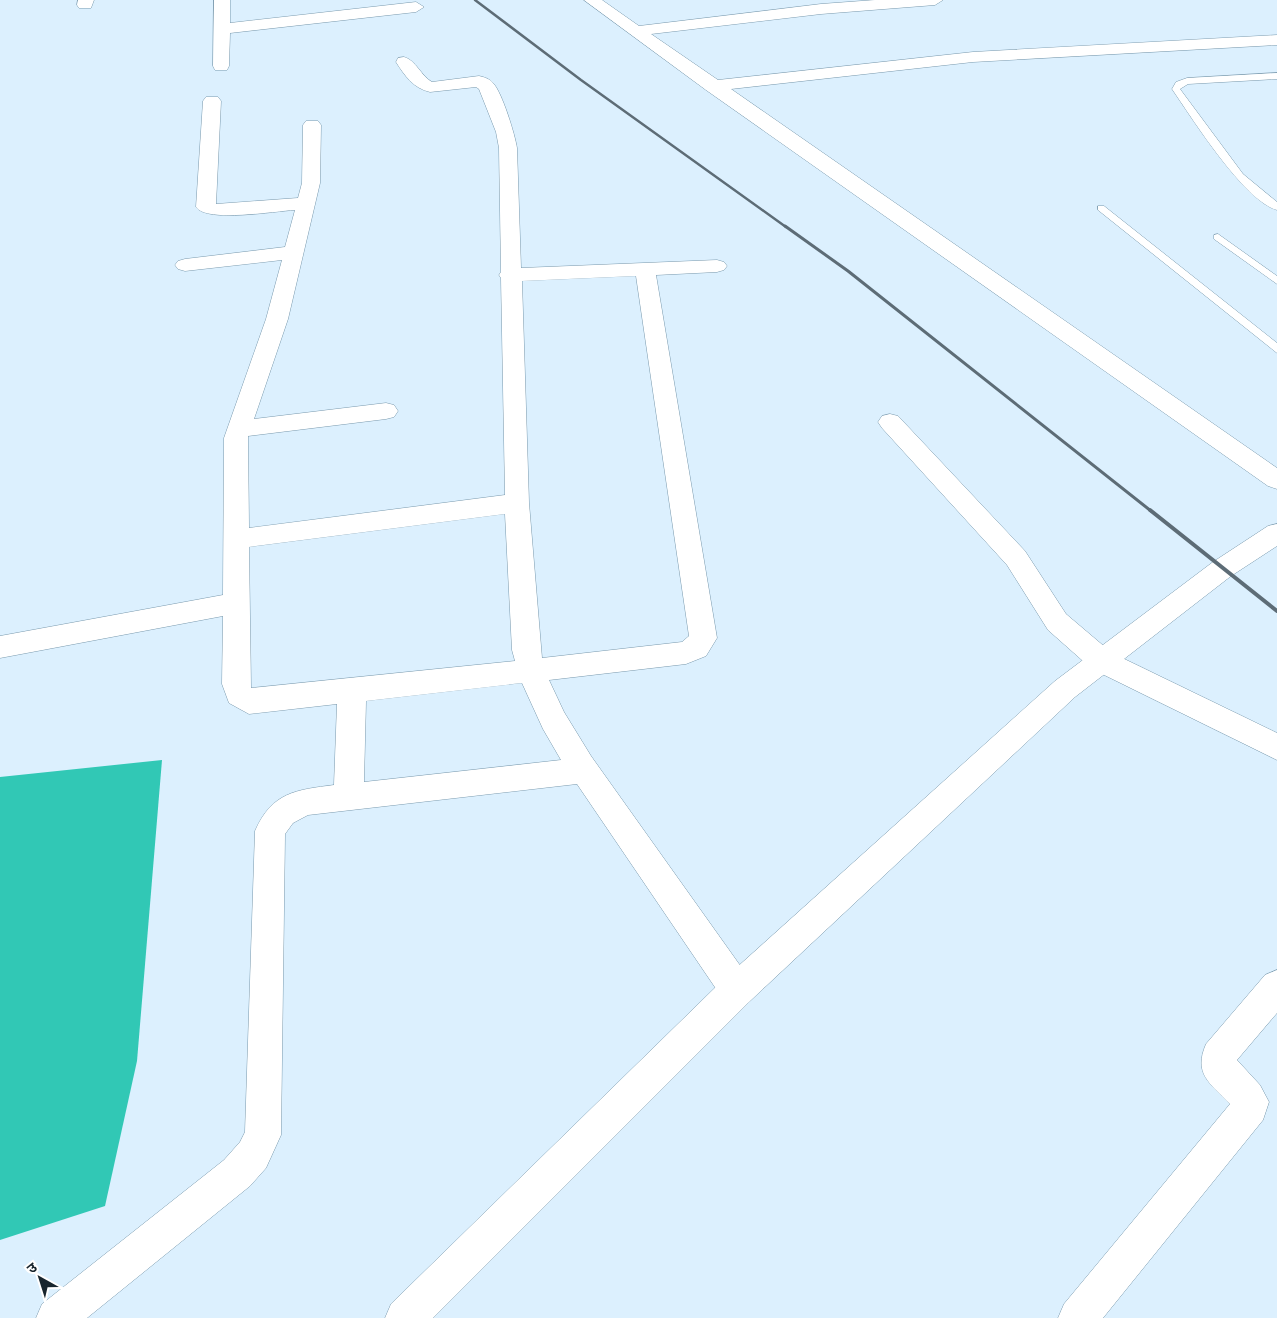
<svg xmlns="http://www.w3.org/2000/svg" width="1277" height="1318" font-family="'Roboto Serif','Noto Sans Devanagari',serif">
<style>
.water{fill:#31c8b5}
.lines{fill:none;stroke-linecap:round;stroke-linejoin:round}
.lane-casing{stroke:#7999ad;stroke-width:1}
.street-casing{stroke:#7999ad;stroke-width:1}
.secondary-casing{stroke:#7999ad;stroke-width:1}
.lane{fill:#fff;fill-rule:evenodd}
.street{fill:#fff;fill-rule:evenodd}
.secondary{fill:#fff;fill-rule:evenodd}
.rail-far2{stroke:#5d6c76;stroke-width:2.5}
.rail-far1{stroke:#5d6c76;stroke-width:3}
.rail{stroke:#5d6c76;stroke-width:4}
</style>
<rect width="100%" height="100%" fill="#dcf0fe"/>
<path class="water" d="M 162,760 L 137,1061 L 105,1206 L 0,1240 L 0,777 Z"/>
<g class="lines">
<defs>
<path id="lane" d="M 1277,73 L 1277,79 L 1188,84 L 1180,89 L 1243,174 L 1277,202 L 1277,210 C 1244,201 1192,118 1172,89 L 1176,82 L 1187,78 Z
M 1098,206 L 1104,206 L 1277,343 L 1277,353 L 1098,210 Z
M 1218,234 L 1277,276 L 1277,284 L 1214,239 L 1214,235 Z"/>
<path id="street" d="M 78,0 L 94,0 L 91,8 L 79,8 L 77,5 Z
M 214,0 L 230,0 L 230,23 L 416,2 L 424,7 L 416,12 L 230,33 L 229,66 L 227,70 L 215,70 L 213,66 Z
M 584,0 L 602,0 L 639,26 L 821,4 L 875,0 L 943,0 L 935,5 L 821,14 L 651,34 L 718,80 L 973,52 L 1277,35 L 1277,45 L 973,62 L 731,89 L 1277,468 L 1277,489 L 1268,486 L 706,90 Z
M 404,57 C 416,60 421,76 432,82 L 479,76 C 484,77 490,79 493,83 C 502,92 515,135 517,148 L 521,268 L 717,260 L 724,262 L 727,266 L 724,270 L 717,272 L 656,275 L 717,638 L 706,656 L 686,664 L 549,680 L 564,712 L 591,756 L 749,978 L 754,990 L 749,1002 L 737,1007 L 725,1002 L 577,784 L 308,815 L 293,823 L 285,834 L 281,1135 L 266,1168 L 250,1186 L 87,1318 L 36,1318 L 42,1304 L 224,1160 L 240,1142 L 245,1132 L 255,831 C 272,792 296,790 334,785 L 337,704 L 249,714 L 229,703 L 222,684 L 223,616 L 0,658 L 0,636 L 223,595 L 224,438 L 266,319 L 282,260 L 185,271 L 178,269 L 175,265 L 178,261 L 185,259 L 285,247 L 295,210 C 275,211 207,223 196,207 L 203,101 L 206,97 L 218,97 L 221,101 L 216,204 L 298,198 L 302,183 L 303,125 L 306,121 L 318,121 L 321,125 L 320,183 L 288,319 L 254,419 L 386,403 L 394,405 L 398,411 L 394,417 L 386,419 L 248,436 L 249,528 L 505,495 L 501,278 L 499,275 L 501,272 L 499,148 L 496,132 L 479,89 L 476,87 L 430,92 C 413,88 405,76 396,62 L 398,58 ZM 636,276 L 689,636 L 682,642 L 542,658 L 529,503 L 522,281 ZM 505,514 L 512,650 L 515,661 L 251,688 L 249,547 ZM 522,683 L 543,729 L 561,760 L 364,782 L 366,701 Z
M 890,414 L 898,416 L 1025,551 L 1066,614 L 1112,653 L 1277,733 L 1277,760 L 1092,669 L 1048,630 L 1007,565 L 882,428 L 878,422 L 882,416 Z
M 1277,970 L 1277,1013 L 1237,1060 L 1260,1085 L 1269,1102 L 1263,1120 L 1103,1318 L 1058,1318 L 1064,1304 L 1230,1104 C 1210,1083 1193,1074 1206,1044 L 1265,975 Z"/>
<path id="secondary" d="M 1277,524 L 1277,546 L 1231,576 L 1075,697 L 749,1002 L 433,1318 L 385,1318 L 391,1304 L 725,978 L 1055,681 L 1213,562 L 1268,526 Z"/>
</defs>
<use href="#lane" class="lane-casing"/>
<use href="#street" class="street-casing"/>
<use href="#secondary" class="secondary-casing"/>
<use href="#lane" class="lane"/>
<use href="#street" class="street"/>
<use href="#secondary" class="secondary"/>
<path class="rail-far2" d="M 475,0 L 581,80 L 786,227"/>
<path class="rail-far1" d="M 785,226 L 848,271 L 1151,511"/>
<path class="rail" d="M 1150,510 L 1277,611"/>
</g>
<g transform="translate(40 1278) rotate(321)" stroke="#ffffff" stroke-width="4" paint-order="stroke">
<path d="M0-4L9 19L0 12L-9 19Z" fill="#18252d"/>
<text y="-8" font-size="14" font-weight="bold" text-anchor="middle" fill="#18252d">उ</text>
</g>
</svg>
